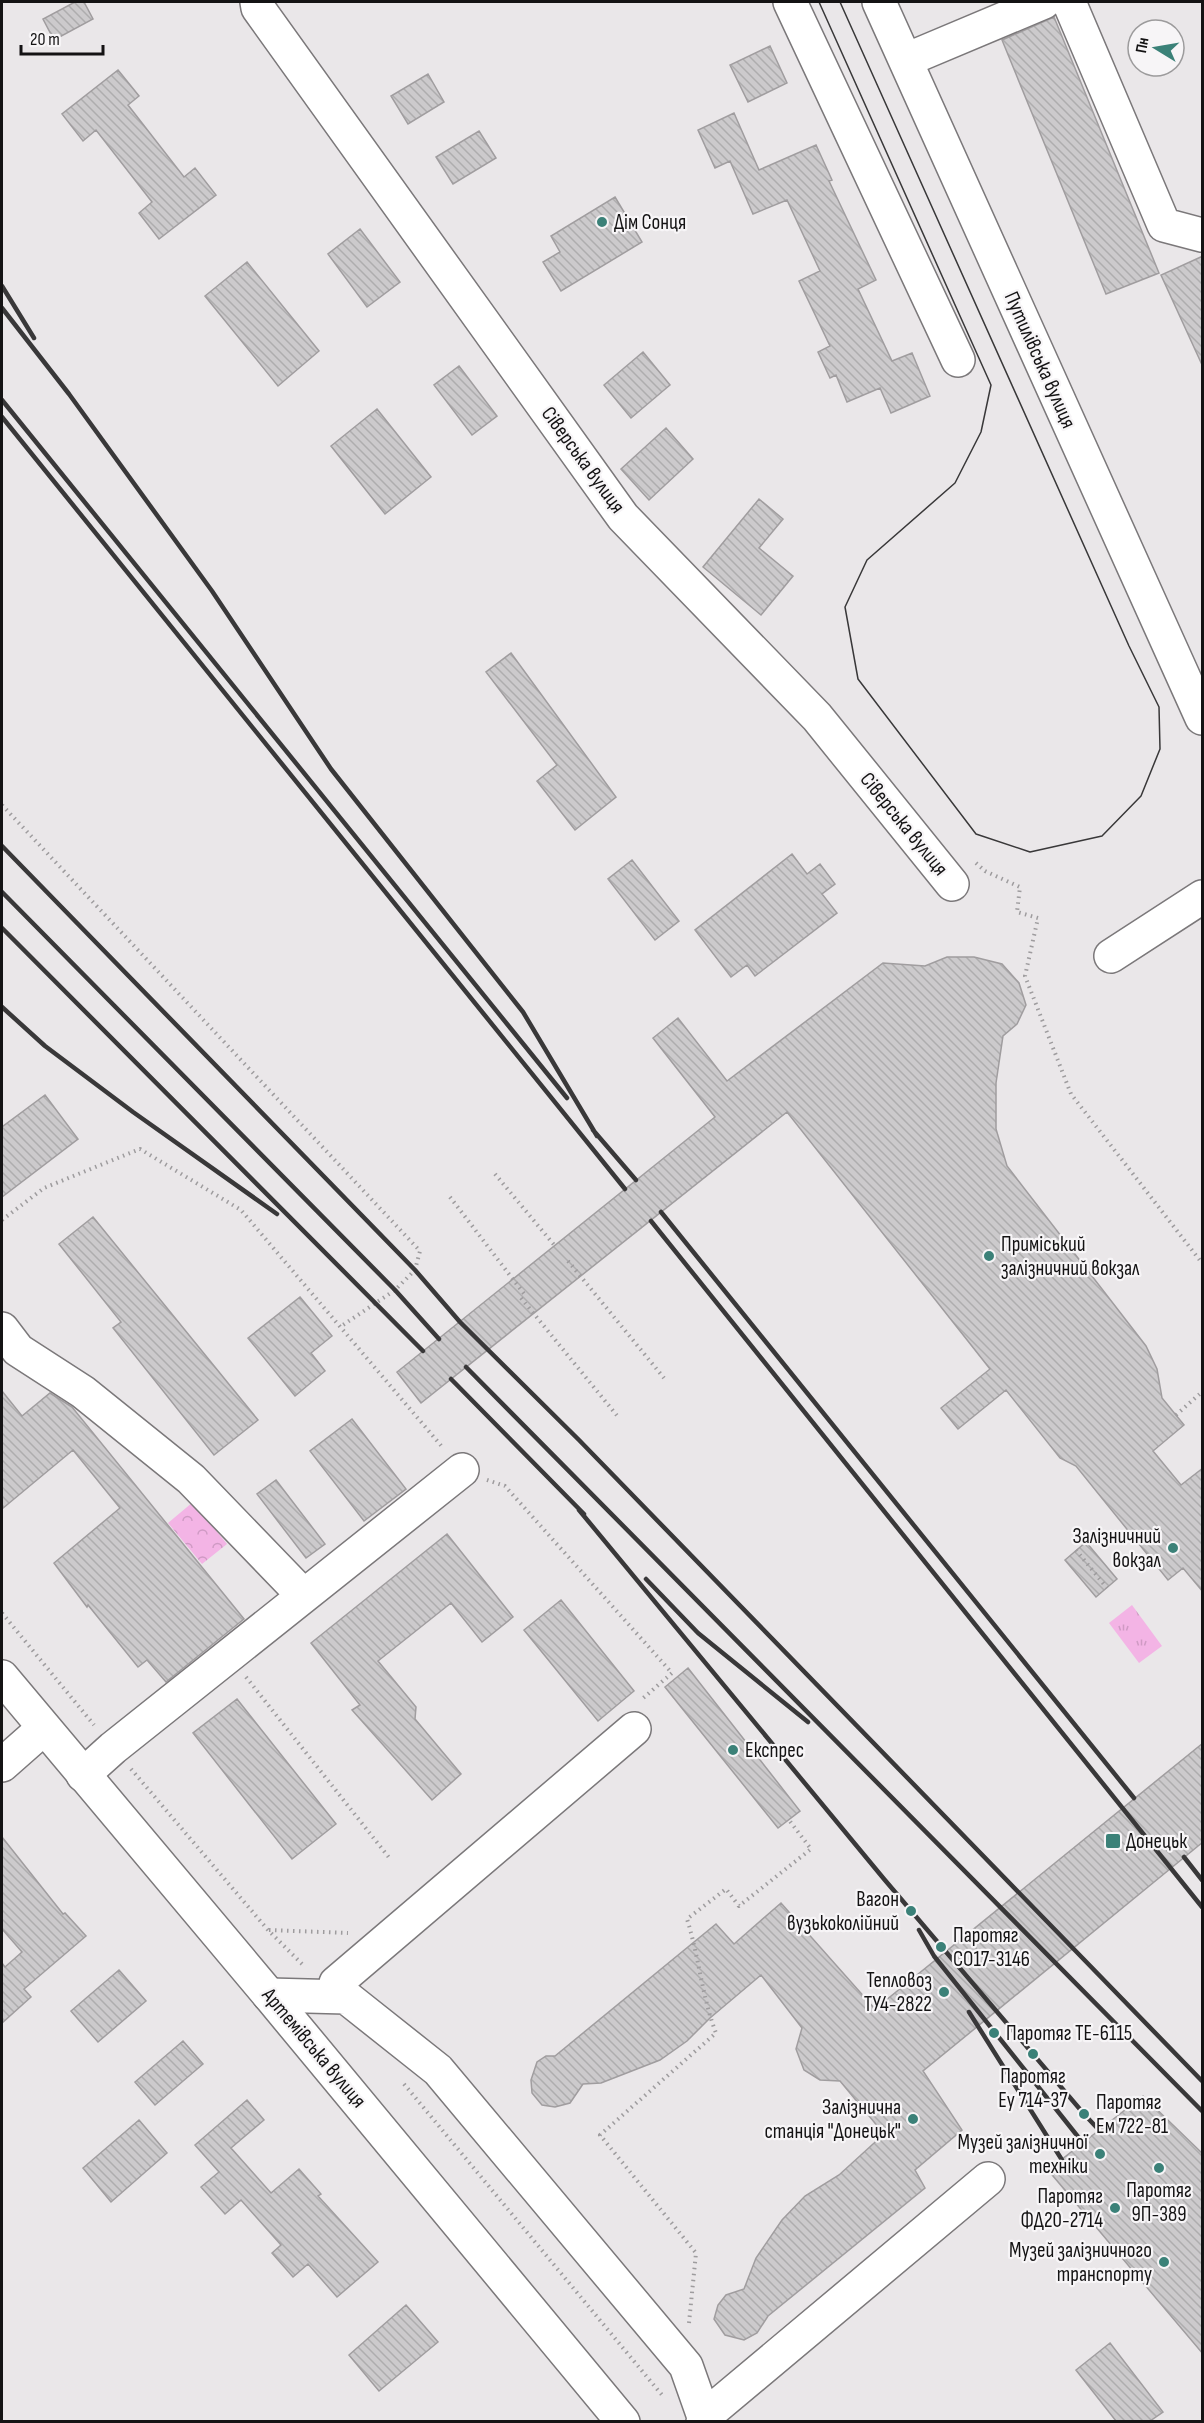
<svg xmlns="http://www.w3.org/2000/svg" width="1204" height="2423" font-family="'Sofia Sans Condensed',sans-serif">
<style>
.grass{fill:url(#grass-tufts)}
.park{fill:url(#park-crowns)}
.building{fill:url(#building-back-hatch);stroke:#a09d9f;stroke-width:1.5}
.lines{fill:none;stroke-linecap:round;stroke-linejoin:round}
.minor-casing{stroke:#7b787a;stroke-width:36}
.major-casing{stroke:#7b787a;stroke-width:36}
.path{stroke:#9e9c9e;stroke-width:4;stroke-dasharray:1.5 4.5;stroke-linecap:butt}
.minor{stroke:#fff;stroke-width:33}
.major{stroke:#fff;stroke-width:33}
.tram{stroke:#393839;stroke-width:1.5}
.rail{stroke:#393839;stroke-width:4.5}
.poi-dot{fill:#3b8178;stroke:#f7f5f7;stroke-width:2}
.labels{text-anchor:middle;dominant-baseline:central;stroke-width:4.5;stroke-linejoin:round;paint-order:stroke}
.poi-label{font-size:21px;fill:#141314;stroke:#f7f5f7;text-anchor:start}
.street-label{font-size:21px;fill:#141314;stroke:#f7f5f7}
</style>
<defs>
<pattern id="grass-tufts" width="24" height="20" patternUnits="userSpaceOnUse" patternTransform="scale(1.5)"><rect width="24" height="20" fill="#f3b4e5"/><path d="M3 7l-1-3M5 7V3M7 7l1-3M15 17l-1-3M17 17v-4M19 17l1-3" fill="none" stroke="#cf9ac4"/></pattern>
<pattern id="park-crowns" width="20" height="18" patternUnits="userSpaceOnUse" patternTransform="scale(1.5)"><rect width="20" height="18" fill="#f3b4e5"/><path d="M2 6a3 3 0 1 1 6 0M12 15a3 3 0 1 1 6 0" fill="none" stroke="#cf9ac4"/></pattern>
<pattern id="building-back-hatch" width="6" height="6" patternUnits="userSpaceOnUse" patternTransform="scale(1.5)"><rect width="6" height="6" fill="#cccacc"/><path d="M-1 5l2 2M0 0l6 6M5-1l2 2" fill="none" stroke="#aeadae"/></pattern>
</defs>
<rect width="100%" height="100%" fill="#eae7e9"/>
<path class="grass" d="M 1132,1605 L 1162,1646 L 1139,1663 L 1109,1623 Z"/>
<path class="park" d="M 193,1502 L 227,1544 L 202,1564 L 168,1523 Z"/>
<path class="building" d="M 75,2 L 84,2 L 93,19 L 54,40 L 43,19 Z
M 1054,17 L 1159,273 L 1106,294 L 1002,40 Z
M 770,46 L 787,83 L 748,102 L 730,65 Z
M 118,70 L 139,96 L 128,105 L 184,177 L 195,168 L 216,195 L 159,239 L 139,213 L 152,202 L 96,130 L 83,141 L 62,114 Z
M 428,74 L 444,102 L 408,124 L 391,96 Z
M 734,113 L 759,170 L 816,145 L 832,180 L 829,181 L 876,280 L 858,289 L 892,361 L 912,353 L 930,396 L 891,413 L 880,388 L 847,402 L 836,375 L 830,378 L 818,352 L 830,346 L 799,281 L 820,271 L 787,200 L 753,214 L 730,161 L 715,168 L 698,130 Z
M 479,131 L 496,158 L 453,184 L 436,157 Z
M 615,197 L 642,242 L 561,291 L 543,262 L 560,252 L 551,236 Z
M 360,229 L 400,282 L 367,307 L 328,254 Z
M 1203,256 L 1203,367 L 1161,275 Z
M 247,262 L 319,351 L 278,386 L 205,296 Z
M 643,352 L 670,385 L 631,418 L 604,385 Z
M 459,366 L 497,416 L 472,435 L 434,385 Z
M 377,409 L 431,477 L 385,514 L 331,446 Z
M 666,428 L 693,459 L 649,500 L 621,469 Z
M 759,499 L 783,519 L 759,548 L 793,576 L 761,615 L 703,567 Z
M 511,653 L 616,797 L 575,830 L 537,781 L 557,765 L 486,672 Z
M 792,854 L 807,874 L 820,864 L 835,884 L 822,894 L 837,913 L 755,976 L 747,965 L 731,977 L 695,930 Z
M 632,860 L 679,921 L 655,940 L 608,879 Z
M 947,957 L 974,957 L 1002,964 L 1019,983 L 1026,1005 L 1017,1024 L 1003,1036 L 996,1083 L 996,1129 L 1007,1166 L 1146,1346 L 1157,1369 L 1162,1398 L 1184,1425 L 1153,1451 L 1181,1485 L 1203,1468 L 1203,1592 L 1183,1568 L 1168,1580 L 1076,1466 L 1060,1458 L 1006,1390 L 958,1429 L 941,1408 L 990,1369 L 787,1112 L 421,1403 L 397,1372 L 715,1117 L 653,1038 L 678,1018 L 727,1081 L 883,963 L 925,966 Z
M 45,1095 L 78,1139 L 2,1197 L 2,1127 Z
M 93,1217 L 258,1420 L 214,1455 L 113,1328 L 121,1322 L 59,1244 Z
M 300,1297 L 332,1336 L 311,1353 L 325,1371 L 295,1396 L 248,1338 Z
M 2,1391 L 22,1416 L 50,1393 L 72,1407 L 244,1619 L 166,1682 L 147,1660 L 138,1667 L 88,1605 L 87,1607 L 54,1563 L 120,1508 L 73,1450 L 2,1509 Z
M 352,1419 L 406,1489 L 364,1521 L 310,1451 Z
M 276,1480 L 325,1544 L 306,1558 L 257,1494 Z
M 447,1534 L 513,1617 L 482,1642 L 451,1603 L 378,1661 L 416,1707 L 415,1719 L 461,1774 L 432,1800 L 352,1710 L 360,1705 L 311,1643 Z
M 1086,1542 L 1117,1579 L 1096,1597 L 1065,1560 Z
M 561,1600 L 634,1691 L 598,1721 L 524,1630 Z
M 688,1668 L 800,1811 L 778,1828 L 665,1687 Z
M 237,1699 L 336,1824 L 292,1859 L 193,1733 Z
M 1203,1743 L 1203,1842 L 923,2071 L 962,2130 L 915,2170 L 925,2188 L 768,2316 L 757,2333 L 744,2340 L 725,2335 L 714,2319 L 718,2305 L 726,2295 L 744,2289 L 756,2258 L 782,2220 L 805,2196 L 839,2175 L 884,2134 L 840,2081 L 820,2080 L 804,2070 L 796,2049 L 802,2028 L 761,1975 L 710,2018 L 687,2041 L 660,2060 L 601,2083 L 583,2084 L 570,2103 L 555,2107 L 542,2105 L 532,2093 L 531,2080 L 537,2062 L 546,2056 L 555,2056 L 716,1924 L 734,1944 L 781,1903 L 875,2009 Z
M 2,1837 L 63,1914 L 65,1913 L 86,1936 L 24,1989 L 31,1997 L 2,2023 L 2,1963 L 5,1967 L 22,1952 L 2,1929 Z
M 119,1970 L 146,2001 L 98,2042 L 71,2011 Z
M 183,2041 L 203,2064 L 155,2105 L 135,2082 Z
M 1143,2096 L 1203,2154 L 1203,2354 L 1048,2170 Z
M 247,2100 L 264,2120 L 231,2148 L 271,2193 L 299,2169 L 321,2194 L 318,2196 L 378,2262 L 337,2297 L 308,2264 L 293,2277 L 272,2253 L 281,2245 L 241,2200 L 225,2214 L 201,2187 L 219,2172 L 195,2145 Z
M 139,2120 L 167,2153 L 111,2202 L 83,2168 Z
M 406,2305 L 438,2342 L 379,2391 L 349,2355 Z
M 1110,2343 L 1163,2412 L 1150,2421 L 1116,2421 L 1076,2370 Z"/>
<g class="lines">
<defs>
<path id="minor" d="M 257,2 L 258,8 L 623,517 L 817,717 L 952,884
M 790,2 L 958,360
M 879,2 L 1202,718
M 1069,2 L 1164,225 L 1202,235
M 906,60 L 1044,2
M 1111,956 L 1202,897
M 2,1329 L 18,1350 L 83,1392 L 191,1479 L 303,1595
M 2,1765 L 44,1728
M 83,1775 L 113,1748 L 462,1470
M 269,1995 L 346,1997 L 438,2070 L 686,2366 L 704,2417 L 703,2422
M 346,1997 L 336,1983 L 634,1729
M 704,2417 L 988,2179"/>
<path id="major" d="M 2,1677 L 269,1995 L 623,2422"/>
</defs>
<use href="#minor" class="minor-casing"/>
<use href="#major" class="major-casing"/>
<path class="path" d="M 2,805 L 420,1251 L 415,1270 L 395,1290 L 340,1327
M 976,863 L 985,871 L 1020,887 L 1017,912 L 1038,918 L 1025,976 L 1071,1094 L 1202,1263
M 495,1174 L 555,1246
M 450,1197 L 525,1295
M 2,1220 L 44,1188 L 140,1149 L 241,1210 L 444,1449
M 568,1261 L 664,1378
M 521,1298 L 619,1418
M 1176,1415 L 1202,1392
M 487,1480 L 505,1486 L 672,1673 L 641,1700
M 1076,1550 L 1107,1588
M 2,1613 L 94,1725
M 246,1677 L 391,1860
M 131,1769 L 268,1930 L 302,1964
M 269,1930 L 348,1933
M 404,2084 L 662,2395
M 689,2323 L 696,2253 L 600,2135 L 716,2033 C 702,1997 699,1957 687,1919 L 726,1889 L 739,1906 L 811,1849 L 789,1820"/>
<use href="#minor" class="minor"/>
<use href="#major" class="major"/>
<path class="tram" d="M 819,2 L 991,385 L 981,432 L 955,483 L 867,560 L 845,607 L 858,679 L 976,834 L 1030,852 L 1102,836 L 1141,796 L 1160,749 L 1159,707 L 1129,646 L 840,2"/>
<path class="rail" d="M 2,286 L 34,338
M 2,308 L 69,394 L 212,591 L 331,769 L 523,1012 L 597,1136
M 2,400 L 567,1098
M 2,417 L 625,1189
M 2,846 L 415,1270 L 460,1322 L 579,1440 L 1202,2081
M 2,892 L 395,1290 L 439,1339
M 2,928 L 423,1351
M 2,1007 L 45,1046 L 133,1112 L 277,1214
M 593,1130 L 636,1180
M 661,1212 L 1134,1798
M 651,1221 L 1202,1907
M 466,1367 L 1202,2111
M 451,1379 L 584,1514
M 579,1510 L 884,1879 L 1084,2114 L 1099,2130
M 646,1579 L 698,1633 L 808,1722
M 1184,1857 L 1202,1880
M 919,1930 L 934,1956 L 1083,2143
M 969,2012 L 1062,2160"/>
</g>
<g class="poi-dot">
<circle cx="602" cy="222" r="6"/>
<circle cx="989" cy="1256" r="6"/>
<circle cx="1173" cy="1548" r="6"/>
<circle cx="733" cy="1750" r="6"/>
<rect x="1105" y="1833" width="16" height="16" rx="3"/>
<circle cx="911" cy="1911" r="6"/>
<circle cx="941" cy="1947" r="6"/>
<circle cx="944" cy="1992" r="6"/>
<circle cx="994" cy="2033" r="6"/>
<circle cx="1033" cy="2054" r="6"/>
<circle cx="1084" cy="2114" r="6"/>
<circle cx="913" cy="2119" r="6"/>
<circle cx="1100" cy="2154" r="6"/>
<circle cx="1159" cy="2168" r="6"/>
<circle cx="1115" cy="2208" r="6"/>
<circle cx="1164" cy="2262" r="6"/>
</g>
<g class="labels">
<g class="poi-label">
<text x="614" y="222">Дім Сонця</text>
<text x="1001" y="1244">Приміський<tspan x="1001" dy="24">залізничний вокзал</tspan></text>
<text x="1161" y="1536" text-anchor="end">Залізничний<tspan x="1161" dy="24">вокзал</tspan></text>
<text x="745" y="1750">Експрес</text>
<text x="1126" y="1841">Донецьк</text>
<text x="899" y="1899" text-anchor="end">Вагон<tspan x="899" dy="24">вузькоколійний</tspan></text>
<text x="953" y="1935">Паротяг<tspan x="953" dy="24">СО17-3146</tspan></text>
<text x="932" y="1980" text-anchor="end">Тепловоз<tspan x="932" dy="24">ТУ4-2822</tspan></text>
<text x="1006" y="2033">Паротяг ТЕ-6115</text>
<text x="1033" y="2076" text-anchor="middle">Паротяг<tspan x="1033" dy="24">Еу 714-37</tspan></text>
<text x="1096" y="2102">Паротяг<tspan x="1096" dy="24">Ем 722-81</tspan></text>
<text x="901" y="2107" text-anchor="end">Залізнична<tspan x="901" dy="24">станція "Донецьк"</tspan></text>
<text x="1088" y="2142" text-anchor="end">Музей залізничної<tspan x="1088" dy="24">техніки</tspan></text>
<text x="1159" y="2190" text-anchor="middle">Паротяг<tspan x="1159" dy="24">9П-389</tspan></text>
<text x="1103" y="2196" text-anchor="end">Паротяг<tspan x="1103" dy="24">ФД20-2714</tspan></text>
<text x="1152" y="2250" text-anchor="end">Музей залізничного<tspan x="1152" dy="24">транспорту</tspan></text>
</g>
<g class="street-label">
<text transform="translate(1040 360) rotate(66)">Путилівська вулиця</text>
<text transform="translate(583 460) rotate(54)">Сіверська вулиця</text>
<text transform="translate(904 824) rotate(51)">Сіверська вулиця</text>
<text transform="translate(314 2048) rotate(50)">Артемівська вулиця</text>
</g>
</g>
<rect width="1204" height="2423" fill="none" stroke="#141314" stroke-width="6"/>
<g transform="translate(1156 48) rotate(281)"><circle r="28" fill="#f7f5f7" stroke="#9c9b9c" stroke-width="1.5"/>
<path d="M0-4.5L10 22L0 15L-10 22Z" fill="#3b8178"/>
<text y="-9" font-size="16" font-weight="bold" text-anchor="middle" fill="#141314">Пн</text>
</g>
<path d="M21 45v9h82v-9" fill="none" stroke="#141314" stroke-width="3"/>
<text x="30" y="45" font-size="18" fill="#141314" stroke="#f7f5f7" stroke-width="4.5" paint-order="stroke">20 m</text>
</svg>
